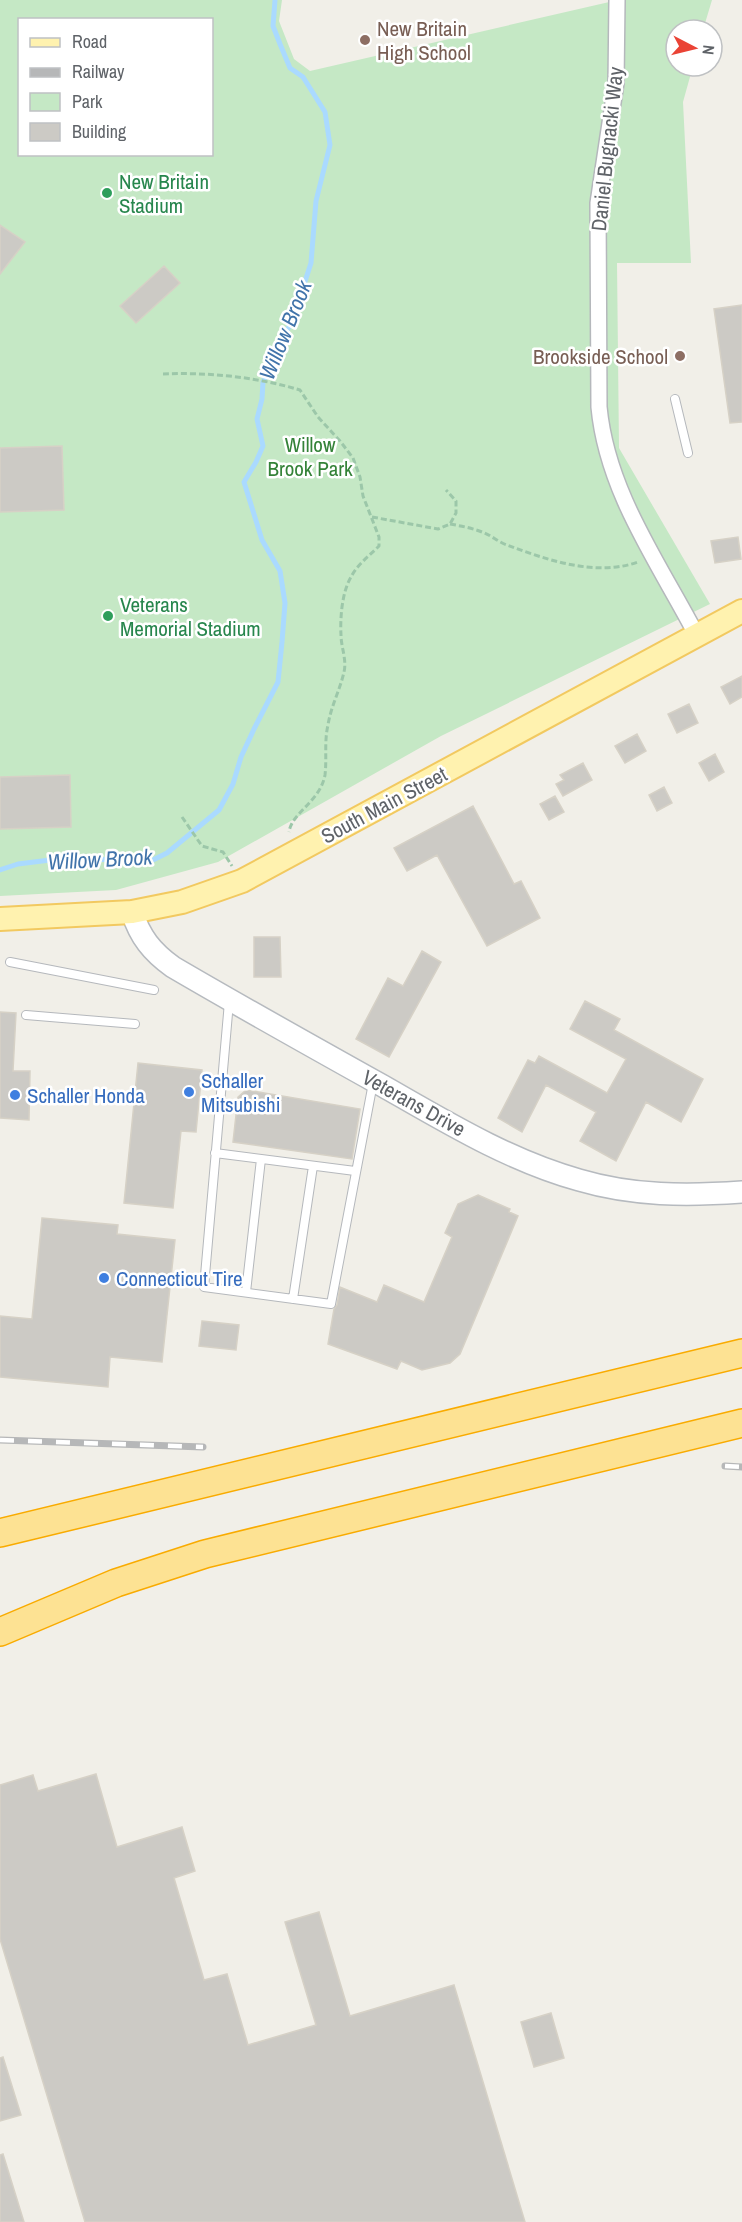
<svg xmlns="http://www.w3.org/2000/svg" width="742" height="2222" font-family="'Archivo Narrow',sans-serif">
<style>
.green{fill:#c5e8c5;fill-rule:evenodd}
.lines{fill:none;stroke-linecap:round;stroke-linejoin:round}
.stream{stroke:#aadaff;stroke-width:5}
.building{fill:#cccac5;stroke:#d6d1c6;stroke-width:1.5}
.lane-casing{stroke:#b5b8bc;stroke-width:10}
.street-casing{stroke:#b5b8bc;stroke-width:18}
.secondary-casing{stroke:#b6babf;stroke-width:24}
.primary-casing{stroke:#f2c960;stroke-width:26}
.highway-casing{stroke:#f9ab00;stroke-width:30}
.path{stroke:#9cc7a9;stroke-width:3;stroke-dasharray:6 3;stroke-linecap:butt}
.lane{stroke:#fff;stroke-width:8}
.street{stroke:#fff;stroke-width:15}
.secondary{stroke:#fff;stroke-width:21}
.primary{stroke:#fff2af;stroke-width:22}
.highway{stroke:#fde293;stroke-width:27}
.rail-casing{stroke:#b6b7b8;stroke-width:7}
.rail{stroke:#fff;stroke-width:4.5;stroke-dasharray:14;stroke-linecap:butt}
.education-dot{fill:#8d6e63;stroke:#fff;stroke-width:2}
.leisure-dot{fill:#2e9e5b;stroke:#fff;stroke-width:2}
.shop-dot{fill:#3f7fe0;stroke:#fff;stroke-width:2}
.labels{text-anchor:middle;dominant-baseline:central;stroke-width:5;stroke-linejoin:round;paint-order:stroke}
.education-label{font-size:21px;fill:#785e54;stroke:#fff;text-anchor:start}
.street-label{font-size:21px;fill:#5f6368;stroke:#fff}
.leisure-label{font-size:21px;fill:#27864d;stroke:#fff;text-anchor:start}
.park-label{font-size:21px;fill:#348238;stroke:#fff}
.shop-label{font-size:21px;fill:#366cbe;stroke:#fff;text-anchor:start}
.water-label{font-size:22px;font-style:italic;fill:#4174aa;stroke:#fff}
</style>
<rect width="100%" height="100%" fill="#f1efe8"/>
<path class="green" d="M 0,0 L 282,0 L 279,21 L 294,59 L 310,71 L 618,0 L 712,0 L 703,30 L 676,30 L 676,66 L 693,66 L 683,102 L 691,263 L 617,263 L 619,448 L 710,604 L 441,736 L 218,862 L 116,890 L 0,896 ZM 20,20 L 212,20 L 212,154 L 20,154 Z"/>
<g class="lines">
<path class="stream" d="M 0,870 L 18,864 L 58,859 L 153,860 L 167,853 L 219,810 L 233,784 L 241,757 L 254,729 L 278,682 L 282,642 L 285,603 L 280,571 L 262,540 L 244,482 L 256,462 L 263,446 L 257,419 L 262,399 L 263,382 L 293,318 L 311,263 L 316,201 L 330,145 L 325,112 L 303,77 L 290,68 L 280,44 L 273,26 L 275,0"/>
</g>
<path class="building" d="M 0,225 L 25,242 L 0,274 Z
M 164,266 L 180,283 L 136,323 L 120,306 Z
M 742,305 L 742,422 L 730,423 L 714,309 Z
M 62,446 L 64,510 L 0,512 L 0,448 Z
M 738,537 L 741,559 L 715,563 L 711,541 Z
M 742,676 L 742,697 L 730,704 L 721,687 Z
M 689,704 L 698,723 L 677,733 L 668,714 Z
M 637,734 L 646,751 L 625,763 L 615,746 Z
M 715,754 L 724,772 L 709,781 L 699,763 Z
M 583,763 L 592,780 L 563,796 L 556,784 L 564,780 L 560,775 Z
M 70,775 L 71,827 L 0,829 L 0,777 Z
M 664,787 L 672,803 L 657,811 L 649,795 Z
M 555,796 L 564,812 L 549,820 L 540,804 Z
M 473,806 L 514,884 L 521,881 L 540,918 L 487,946 L 437,855 L 407,871 L 394,848 Z
M 254,937 L 280,937 L 281,977 L 254,977 Z
M 422,951 L 441,962 L 389,1057 L 356,1039 L 388,978 L 403,986 Z
M 585,1001 L 620,1019 L 614,1030 L 703,1079 L 681,1122 L 646,1102 L 616,1161 L 580,1141 L 596,1112 L 546,1085 L 522,1132 L 498,1118 L 528,1060 L 535,1063 L 539,1056 L 607,1093 L 626,1059 L 570,1029 Z
M 0,1012 L 16,1013 L 13,1071 L 30,1071 L 29,1120 L 0,1118 Z
M 138,1063 L 202,1070 L 196,1132 L 181,1131 L 173,1208 L 124,1203 Z
M 246,1090 L 360,1109 L 352,1159 L 233,1142 L 238,1097 Z
M 478,1195 L 510,1209 L 509,1212 L 518,1216 L 460,1354 L 450,1363 L 422,1370 L 401,1361 L 397,1369 L 328,1344 L 334,1309 L 337,1305 L 340,1287 L 377,1302 L 384,1285 L 424,1302 L 452,1237 L 445,1233 L 458,1204 Z
M 42,1218 L 118,1225 L 117,1234 L 175,1240 L 162,1362 L 110,1357 L 108,1387 L 0,1377 L 0,1316 L 32,1319 Z
M 202,1321 L 239,1325 L 236,1350 L 199,1346 Z
M 96,1774 L 117,1847 L 182,1827 L 195,1871 L 174,1878 L 204,1980 L 227,1974 L 248,2045 L 316,2025 L 285,1922 L 319,1912 L 350,2016 L 454,1985 L 525,2222 L 85,2222 L 0,1939 L 0,1785 L 33,1775 L 38,1791 Z
M 551,2013 L 564,2058 L 534,2067 L 521,2022 Z
M 3,2057 L 21,2115 L 0,2121 L 0,2058 Z
M 3,2154 L 24,2222 L 0,2222 L 0,2155 Z"/>
<g class="lines">
<defs>
<path id="lane" d="M 675,399 L 688,453
M 10,962 L 154,990
M 229,1002 L 204,1287 L 331,1304 L 373,1083
M 26,1015 L 135,1024
M 215,1153 L 355,1171
M 246,1292 L 261,1159
M 293,1299 L 313,1166"/>
<path id="street" d="M 617,0 L 616,83 L 598,203 L 599,407 C 607,492 659,563 697,636"/>
<path id="secondary" d="M 132,912 C 140,937 152,952 173,967 C 243,1008 313,1047 383,1086 C 446,1122 510,1161 579,1180 C 633,1196 687,1196 742,1192"/>
<path id="primary" d="M 0,919 L 132,912 L 182,902 L 242,881 L 742,611"/>
<path id="highway" d="M 0,1533 L 742,1353
M 0,1632 L 116,1583 L 205,1554 L 742,1423"/>
</defs>
<use href="#lane" class="lane-casing"/>
<use href="#street" class="street-casing"/>
<use href="#secondary" class="secondary-casing"/>
<use href="#primary" class="primary-casing"/>
<use href="#highway" class="highway-casing"/>
<path class="path" d="M 163,374 C 208,372 257,377 300,390 L 318,417 L 340,441 L 353,458 L 360,477 L 363,496 L 379,537 L 379,546 C 369,556 357,565 351,577 C 342,592 340,618 341,635 C 341,647 347,660 344,672 C 340,690 331,706 328,725 C 324,742 327,758 325,775 C 320,802 292,812 289,832
M 372,517 L 438,529 L 450,524 L 456,513 L 456,501 L 446,490
M 450,524 C 461,526 472,528 482,532 C 491,535 498,542 507,545 C 547,560 596,577 638,562
M 182,817 L 202,846 L 223,852 L 232,866"/>
<use href="#lane" class="lane"/>
<use href="#street" class="street"/>
<use href="#secondary" class="secondary"/>
<use href="#primary" class="primary"/>
<use href="#highway" class="highway"/>
<defs>
<path id="rail" d="M 0,1440 L 203,1447
M 725,1466 L 742,1467"/>
</defs>
<use href="#rail" class="rail-casing"/>
<use href="#rail" class="rail"/>
</g>
<g class="education-dot">
<circle cx="365" cy="40" r="6"/>
<circle cx="680" cy="356" r="6"/>
</g>
<g class="leisure-dot">
<circle cx="107" cy="193" r="6"/>
<circle cx="108" cy="616" r="6"/>
</g>
<g class="shop-dot">
<circle cx="189" cy="1092" r="6"/>
<circle cx="15" cy="1095" r="6"/>
<circle cx="104" cy="1278" r="6"/>
</g>
<g class="labels">
<g class="education-label">
<text x="377" y="28">New Britain<tspan x="377" dy="24">High School</tspan></text>
<text x="668" y="356" text-anchor="end">Brookside School</text>
</g>
<g class="street-label">
<text transform="translate(607 149) rotate(-84)">Daniel Bugnacki Way</text>
<text transform="translate(384 805) rotate(-28)">South Main Street</text>
<text transform="translate(414 1103) rotate(29)">Veterans Drive</text>
</g>
<g class="leisure-label">
<text x="119" y="181">New Britain<tspan x="119" dy="24">Stadium</tspan></text>
<text x="120" y="604">Veterans<tspan x="120" dy="24">Memorial Stadium</tspan></text>
</g>
<g class="park-label">
<text x="310" y="444">Willow<tspan x="310" dy="24">Brook Park</tspan></text>
</g>
<g class="shop-label">
<text x="201" y="1080">Schaller<tspan x="201" dy="24">Mitsubishi</tspan></text>
<text x="27" y="1095">Schaller Honda</text>
<text x="116" y="1278">Connecticut Tire</text>
</g>
<g class="water-label">
<text transform="translate(285 330) rotate(-68)">Willow Brook</text>
<text transform="translate(100 859) rotate(-3)">Willow Brook</text>
</g>
</g>
<rect x="18" y="18" width="195" height="138" fill="#ffffff" stroke="#bfc1c3" stroke-width="1.5"/>
<rect x="30" y="38" width="30" height="9" fill="#fff2af" stroke="#bfc1c3" stroke-width="1.5"/>
<text x="72" y="48" font-size="18" fill="#5f6368">Road</text>
<rect x="30" y="68" width="30" height="9" fill="#b6b7b8" stroke="#bfc1c3" stroke-width="1.5"/>
<text x="72" y="78" font-size="18" fill="#5f6368">Railway</text>
<rect x="30" y="93" width="30" height="18" fill="#c5e8c5" stroke="#bfc1c3" stroke-width="1.5"/>
<text x="72" y="108" font-size="18" fill="#5f6368">Park</text>
<rect x="30" y="123" width="30" height="18" fill="#cccac5" stroke="#bfc1c3" stroke-width="1.5"/>
<text x="72" y="138" font-size="18" fill="#5f6368">Building</text>
<g transform="translate(694 48) rotate(97)"><circle r="28" fill="#ffffff" stroke="#bfc1c3" stroke-width="1.5"/>
<path d="M0-4.5L10 22L0 15L-10 22Z" fill="#ea4335"/>
<text y="-9" font-size="16" font-weight="bold" text-anchor="middle" fill="#5f6368">N</text>
</g>
</svg>
